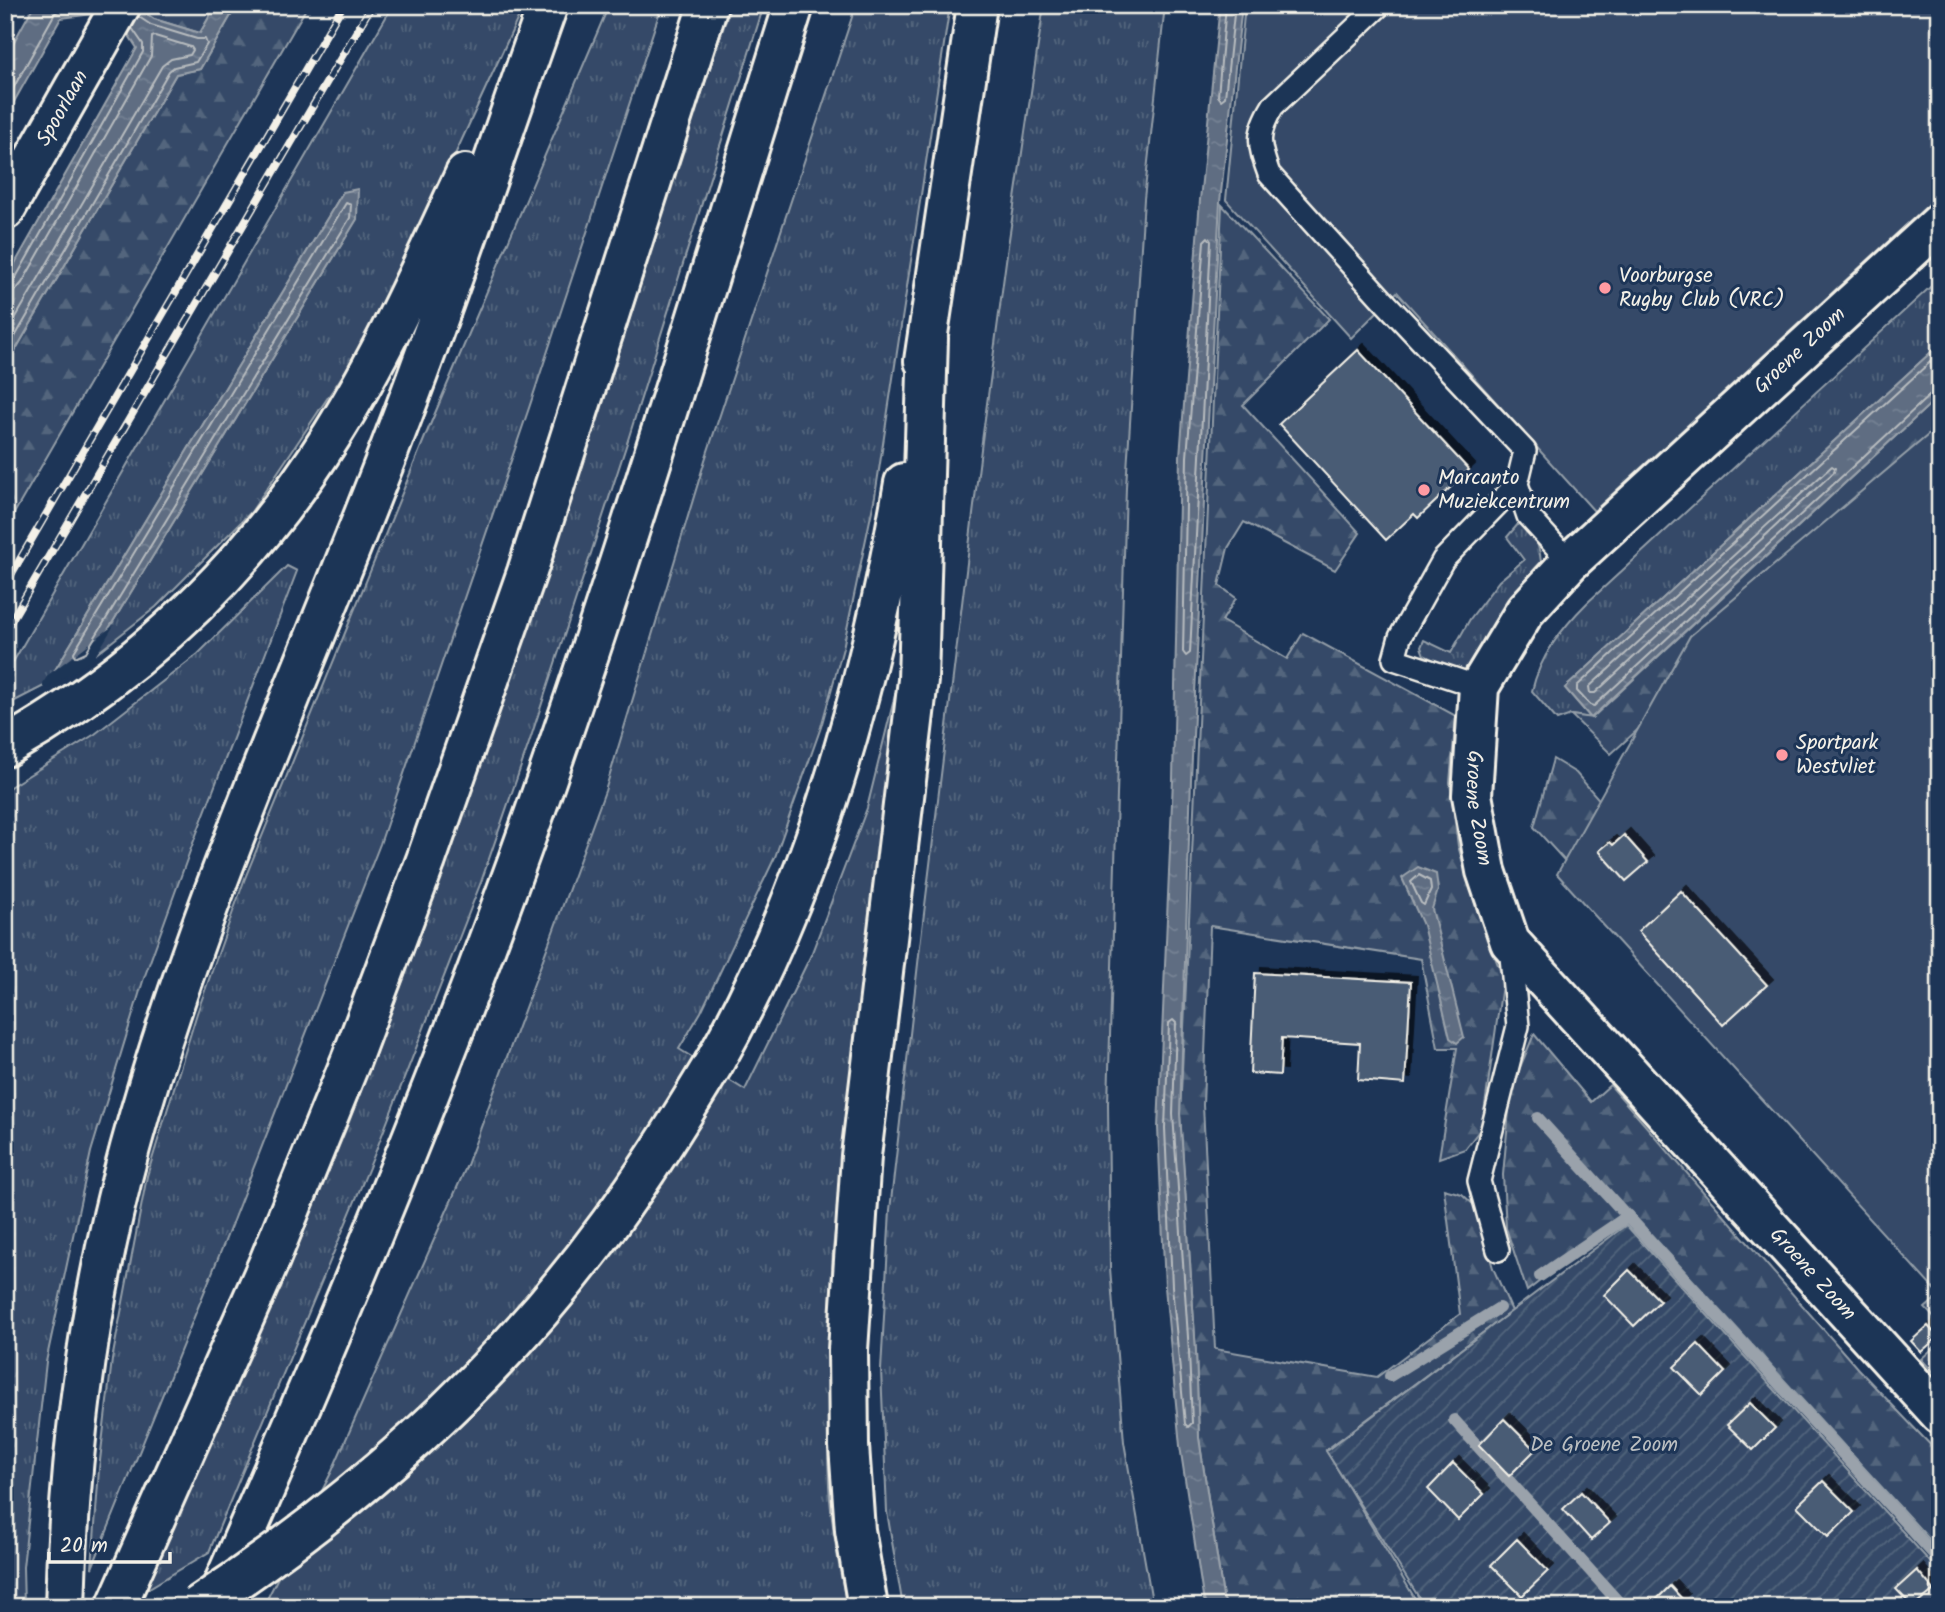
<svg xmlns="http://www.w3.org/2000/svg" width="1945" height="1612" font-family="Kalam,sans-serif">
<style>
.grass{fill:url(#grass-tufts);stroke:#949ea8;stroke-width:2}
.forest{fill:url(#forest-firs);stroke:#949ea8;stroke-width:2}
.garden{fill:url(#garden-furrows);stroke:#949ea8;stroke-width:2}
.pitch{fill:#354a67;stroke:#949ea8;stroke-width:2}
.water{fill:url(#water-ripples);stroke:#9aa2ab;stroke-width:2}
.pier{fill:#1d3557}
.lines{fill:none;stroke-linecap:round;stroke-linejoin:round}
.shore{stroke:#b8bcbf;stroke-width:2}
.stream{stroke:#9aa2ab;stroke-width:12}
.building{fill:#485b74;stroke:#f4f1e8;stroke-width:2;filter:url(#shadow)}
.lane-casing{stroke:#f4f1e8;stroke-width:26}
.street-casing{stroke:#f4f1e8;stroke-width:44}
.highway-casing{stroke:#f4f1e8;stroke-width:44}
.lane{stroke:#1d3557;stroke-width:21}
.street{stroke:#1d3557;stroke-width:38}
.highway{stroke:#1d3557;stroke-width:38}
.rail-casing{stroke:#f4f1e8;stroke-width:8}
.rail{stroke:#1d3557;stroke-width:5;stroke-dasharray:16;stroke-linecap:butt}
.highway-bridge-casing{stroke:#f4f1e8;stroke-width:44;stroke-linecap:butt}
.highway-bridge{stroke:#1d3557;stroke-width:38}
.poi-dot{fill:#ff9aa2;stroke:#1d3557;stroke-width:2.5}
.labels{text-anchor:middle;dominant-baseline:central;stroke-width:6;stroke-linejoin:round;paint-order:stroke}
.street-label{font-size:21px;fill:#f4f1e8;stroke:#1d3557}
.poi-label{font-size:21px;fill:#f4f1e8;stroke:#1d3557;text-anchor:start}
.park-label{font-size:21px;fill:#bbbfc1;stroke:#1d3557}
</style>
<defs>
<pattern id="grass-tufts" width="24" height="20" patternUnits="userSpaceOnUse" patternTransform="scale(1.75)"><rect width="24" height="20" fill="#354a67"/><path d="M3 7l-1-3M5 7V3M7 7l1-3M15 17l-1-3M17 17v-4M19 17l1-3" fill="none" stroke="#53657d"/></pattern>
<pattern id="forest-firs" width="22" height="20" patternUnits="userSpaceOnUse" patternTransform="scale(1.75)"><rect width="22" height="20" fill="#354a67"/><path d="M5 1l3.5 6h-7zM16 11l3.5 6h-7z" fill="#53657d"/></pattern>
<pattern id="garden-furrows" width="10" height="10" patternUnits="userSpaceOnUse" patternTransform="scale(1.75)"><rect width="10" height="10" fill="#354a67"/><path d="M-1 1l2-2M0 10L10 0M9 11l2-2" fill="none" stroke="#53657d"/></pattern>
<pattern id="water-ripples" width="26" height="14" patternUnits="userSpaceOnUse" patternTransform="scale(1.75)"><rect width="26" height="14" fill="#5e6d82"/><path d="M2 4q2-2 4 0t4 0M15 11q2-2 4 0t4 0" fill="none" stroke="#768294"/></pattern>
<filter id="shadow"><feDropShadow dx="6" dy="-6" stdDeviation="0" flood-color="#0009"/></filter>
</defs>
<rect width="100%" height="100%" fill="#1d3557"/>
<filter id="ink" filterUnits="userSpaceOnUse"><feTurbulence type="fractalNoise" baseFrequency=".0143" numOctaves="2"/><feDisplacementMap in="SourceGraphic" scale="14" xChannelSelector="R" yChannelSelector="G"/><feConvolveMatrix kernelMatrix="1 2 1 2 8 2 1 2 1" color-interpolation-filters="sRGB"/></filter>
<g filter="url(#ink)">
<path class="grass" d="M 393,5 L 524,5 L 417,237 L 357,354 L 251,512 L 156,607 L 91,658 L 357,219 L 343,192 L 46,685 L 5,706 L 5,676 Z
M 609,5 L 662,5 L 529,408 L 380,844 L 225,1241 L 92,1568 L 99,1469 L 112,1360 L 147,1176 L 197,1013 L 245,878 L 427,432 Z
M 731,5 L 764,5 L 627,443 L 529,743 L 481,882 L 375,1153 L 209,1552 L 144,1591 L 298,1245 L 349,1122 L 411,959 L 533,615 L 601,410 L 680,158 Z
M 856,5 L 950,5 L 875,496 L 843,648 L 821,727 L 775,857 L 701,1012 L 679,1049 L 745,1090 L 811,955 L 867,808 L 898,683 L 833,1249 C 829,1327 826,1406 829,1485 C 831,1525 839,1567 847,1607 L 263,1607 L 332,1471 L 467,1165 L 605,791 L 705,460 Z
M 1044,5 L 1165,5 L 1144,199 L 1126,487 L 1108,1104 L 1110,1268 L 1124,1442 L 1153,1607 L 903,1607 L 887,1512 L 881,1370 L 890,1210 L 920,946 L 982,441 L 1008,246 Z
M 1940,278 L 1940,344 L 1565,688 L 1591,718 L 1571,715 L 1557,720 L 1532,691 C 1540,656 1562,628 1587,603 Z
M 1519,523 L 1527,523 C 1535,535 1540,547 1541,562 C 1511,593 1493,630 1472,668 L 1458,673 L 1424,655 L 1421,647 L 1424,640 L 1451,653 L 1470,619 L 1499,581 L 1524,560 L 1507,537 Z
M 287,566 L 297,571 L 190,851 L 143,981 L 91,1152 L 46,1362 L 23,1567 L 24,1607 L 5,1607 L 5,790 L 95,734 L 198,654 Z"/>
<path class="forest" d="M 143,5 L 216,5 L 200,33 L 154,19 L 140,10 Z
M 237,5 L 308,5 L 5,529 L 5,368 L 176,74 L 200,69 Z
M 1222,205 L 1329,319 L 1243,405 L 1360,533 L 1335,570 L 1244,522 L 1228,548 L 1219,585 L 1236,598 L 1222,621 L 1287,659 L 1303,633 L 1456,716 L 1450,782 L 1458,846 L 1478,913 L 1503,978 L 1482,1127 L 1465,1149 L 1439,1158 L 1457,1048 L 1438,1048 L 1421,959 L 1210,926 L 1203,1105 L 1215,1349 L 1377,1377 L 1460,1314 L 1444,1189 L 1462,1194 L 1475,1206 L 1493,1268 L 1512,1311 L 1326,1450 L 1420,1607 L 1227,1607 L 1223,1597 L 1199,1438 L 1196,1352 L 1180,1114 Z
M 1940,395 L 1940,455 L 1611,754 L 1571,715 L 1592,718 Z
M 1553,759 L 1576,773 L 1623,827 L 1622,924 L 1534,827 Z
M 1534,1034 L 1591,1102 L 1610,1085 L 1858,1369 L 1940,1455 L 1940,1551 L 1630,1211 L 1527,1291 L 1506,1228 L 1503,1175 L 1511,1089 Z
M 1940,1295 L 1940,1324 L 1925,1308 Z
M 1940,1342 L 1940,1379 L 1921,1359 Z"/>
<path class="garden" d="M 1626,1225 L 1940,1573 L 1940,1607 L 1425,1607 L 1326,1451 Z"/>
<path class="pitch" d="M 1245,5 L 1940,5 L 1940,194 L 1594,511 L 1397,292 L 1351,338 L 1226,200 Z
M 1940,425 L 1940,1296 L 1557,874 L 1690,636 Z"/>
<path class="water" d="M 34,5 L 135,5 L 154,19 L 200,33 L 216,5 L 237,5 L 200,69 L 176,74 L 5,368 L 5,281 L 137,48 L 126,31 L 93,14 L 61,18 L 5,118 L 5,58 Z
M 1220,5 L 1242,5 L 1220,202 L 1206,460 L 1191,779 L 1180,1114 L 1196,1352 L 1199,1438 L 1223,1597 L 1227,1607 L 1207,1607 L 1203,1597 L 1180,1446 L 1165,1287 L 1158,1128 L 1173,779 L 1180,456 L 1200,200 Z
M 358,189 L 357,219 L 91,658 L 46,685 L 343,192 Z
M 1940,344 L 1940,395 L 1591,718 L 1565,688 Z
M 1418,867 L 1436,874 L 1438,890 L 1432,909 L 1464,1037 L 1457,1043 L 1450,1038 L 1423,925 L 1402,878 Z"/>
<path class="pier" d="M 114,625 L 93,660 L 48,688 L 43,687 L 43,683 L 48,675 Z"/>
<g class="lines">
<path class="shore" d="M 1226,5 L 1218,96 L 1221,100 L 1225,97 L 1235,5
M 5,103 L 55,13 L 60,10 L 96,7
M 346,203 L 351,205 L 350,218 L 86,652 L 75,657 L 74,652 Z
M 1208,237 L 1211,241 L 1190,653 L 1186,656 L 1183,652 L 1187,457 L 1204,241 Z
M 5,283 L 15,279 L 143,52 L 143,44 L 132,28
M 5,292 L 16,290 L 22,283 L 151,56 L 152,37 L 155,36 L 191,47 L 193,50 L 190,55 L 171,59 L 162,66 L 5,336
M 1940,353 L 1577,686 L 1577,691 L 1590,705 L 1594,706 L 1932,393 L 1940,391
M 5,354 L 169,71 L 174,67 L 196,62 L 207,44 L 205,39 L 197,39 L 151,25 L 139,17
M 1832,466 L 1835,468 L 1834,472 L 1595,693 L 1590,693 L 1589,687 Z
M 1419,875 L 1430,881 L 1431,890 L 1424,905 L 1421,903 L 1411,882 Z
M 1173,1020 L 1176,1023 L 1173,1114 L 1189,1352 L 1192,1423 L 1188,1427 L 1185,1424 L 1172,1286 L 1165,1128 L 1169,1023 Z"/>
<path class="stream" d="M 1538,1118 L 1940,1561
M 1540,1276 L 1628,1216
M 1390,1376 L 1499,1308
M 1454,1420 L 1623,1607"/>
</g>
<path class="building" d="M 1358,350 L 1469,470 L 1418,518 L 1414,514 L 1386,540 L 1279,424 Z
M 1624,835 L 1648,862 L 1626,881 L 1599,851 L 1610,842 L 1613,845 Z
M 1681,891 L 1767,985 L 1723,1025 L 1638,931 Z
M 1255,973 L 1411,982 L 1405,1084 L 1358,1080 L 1360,1043 L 1282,1038 L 1280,1075 L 1250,1073 Z
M 1629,1270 L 1660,1301 L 1634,1326 L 1604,1295 Z
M 1928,1326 L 1938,1337 L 1921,1352 L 1911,1341 Z
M 1698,1344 L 1725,1372 L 1702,1395 L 1674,1367 Z
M 1750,1403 L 1775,1428 L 1753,1450 L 1727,1425 Z
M 1504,1419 L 1535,1450 L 1509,1476 L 1479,1445 Z
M 1453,1463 L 1484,1494 L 1458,1520 L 1428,1489 Z
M 1823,1481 L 1854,1512 L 1828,1537 L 1797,1506 Z
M 1581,1492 L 1610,1523 L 1591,1540 L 1563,1509 Z
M 1517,1539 L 1548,1571 L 1522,1596 L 1491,1565 Z
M 1917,1570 L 1934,1590 L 1913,1607 L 1896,1589 Z
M 1670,1586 L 1683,1600 L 1675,1607 L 1654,1607 L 1652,1604 Z"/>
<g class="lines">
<defs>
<path id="lane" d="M 1380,5 L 1273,106 C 1256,134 1258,144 1269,174 L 1382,299 L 1525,451 L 1517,484 L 1528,516 L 1570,562
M 1479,687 L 1394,659 L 1400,637 L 1443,560 L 1517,484
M 1498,1250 L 1479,1181 L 1518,1026 L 1510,947"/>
<g id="street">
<path id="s1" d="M 5,210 L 121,5"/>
<path id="s2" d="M 1940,223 L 1570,562 L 1525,611 L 1479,687 L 1472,795 L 1486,871 L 1510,942 L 1940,1414"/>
</g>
<path id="highway" d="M 924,361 L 977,5
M 5,747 C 141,670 249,568 332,435 C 384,352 424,262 465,174
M 714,1063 C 815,884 870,684 904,483
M 214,1605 C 330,1344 440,1081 535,812 C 629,546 709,274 794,5
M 65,1607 C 69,1452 89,1298 130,1148 C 197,902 305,672 395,435 C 450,293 497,148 548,5
M 116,1607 L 269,1262 L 351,1060 L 426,860 L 527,572 L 708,5
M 868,1607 L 855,1530 L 849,1446 L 848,1350 L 861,1156 L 918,680 L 928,338"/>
</defs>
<use href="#lane" class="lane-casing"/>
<use href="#street" class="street-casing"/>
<use href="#highway" class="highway-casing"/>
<use href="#lane" class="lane"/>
<use href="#street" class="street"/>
<use href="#highway" class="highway"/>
<defs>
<path id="rail" d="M 5,585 L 343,5
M 5,631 L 372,5"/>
</defs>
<use href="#rail" class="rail-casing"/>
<use href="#rail" class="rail"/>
<defs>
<path id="highway-bridge" d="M 197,1607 C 354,1504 499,1376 610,1223 C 647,1172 681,1118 714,1063"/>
</defs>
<use href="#highway-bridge" class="highway-bridge-casing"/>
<use href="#highway-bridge" class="highway-bridge"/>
</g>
</g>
<g class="poi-dot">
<circle cx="1605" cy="288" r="7"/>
<circle cx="1424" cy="490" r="7"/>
<circle cx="1782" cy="755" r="7"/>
</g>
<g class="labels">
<g class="street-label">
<text stroke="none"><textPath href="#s1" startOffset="117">Spoorlaan</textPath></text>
<text transform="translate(1800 351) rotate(-43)">Groene Zoom</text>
<text stroke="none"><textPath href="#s2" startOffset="779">Groene Zoom</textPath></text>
<text stroke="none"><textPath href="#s2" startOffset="1367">Groene Zoom</textPath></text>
</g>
<g class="poi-label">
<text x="1619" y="276">Voorburgse<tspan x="1619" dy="24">Rugby Club (VRC)</tspan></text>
<text x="1438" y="478">Marcanto<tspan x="1438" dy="24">Muziekcentrum</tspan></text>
<text x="1796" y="743">Sportpark<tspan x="1796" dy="24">Westvliet</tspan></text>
</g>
<g class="park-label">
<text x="1604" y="1445">De Groene Zoom</text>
</g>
</g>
<rect width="1945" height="1612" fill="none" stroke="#1d3557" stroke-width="28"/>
<rect x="14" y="14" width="1917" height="1584" fill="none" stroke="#f4f1e8" stroke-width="2.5" filter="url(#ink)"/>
<path d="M49 1552v10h121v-10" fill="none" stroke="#f4f1e8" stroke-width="3.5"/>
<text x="60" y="1552" font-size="21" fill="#f4f1e8" stroke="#1d3557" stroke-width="5" paint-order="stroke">20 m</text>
</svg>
